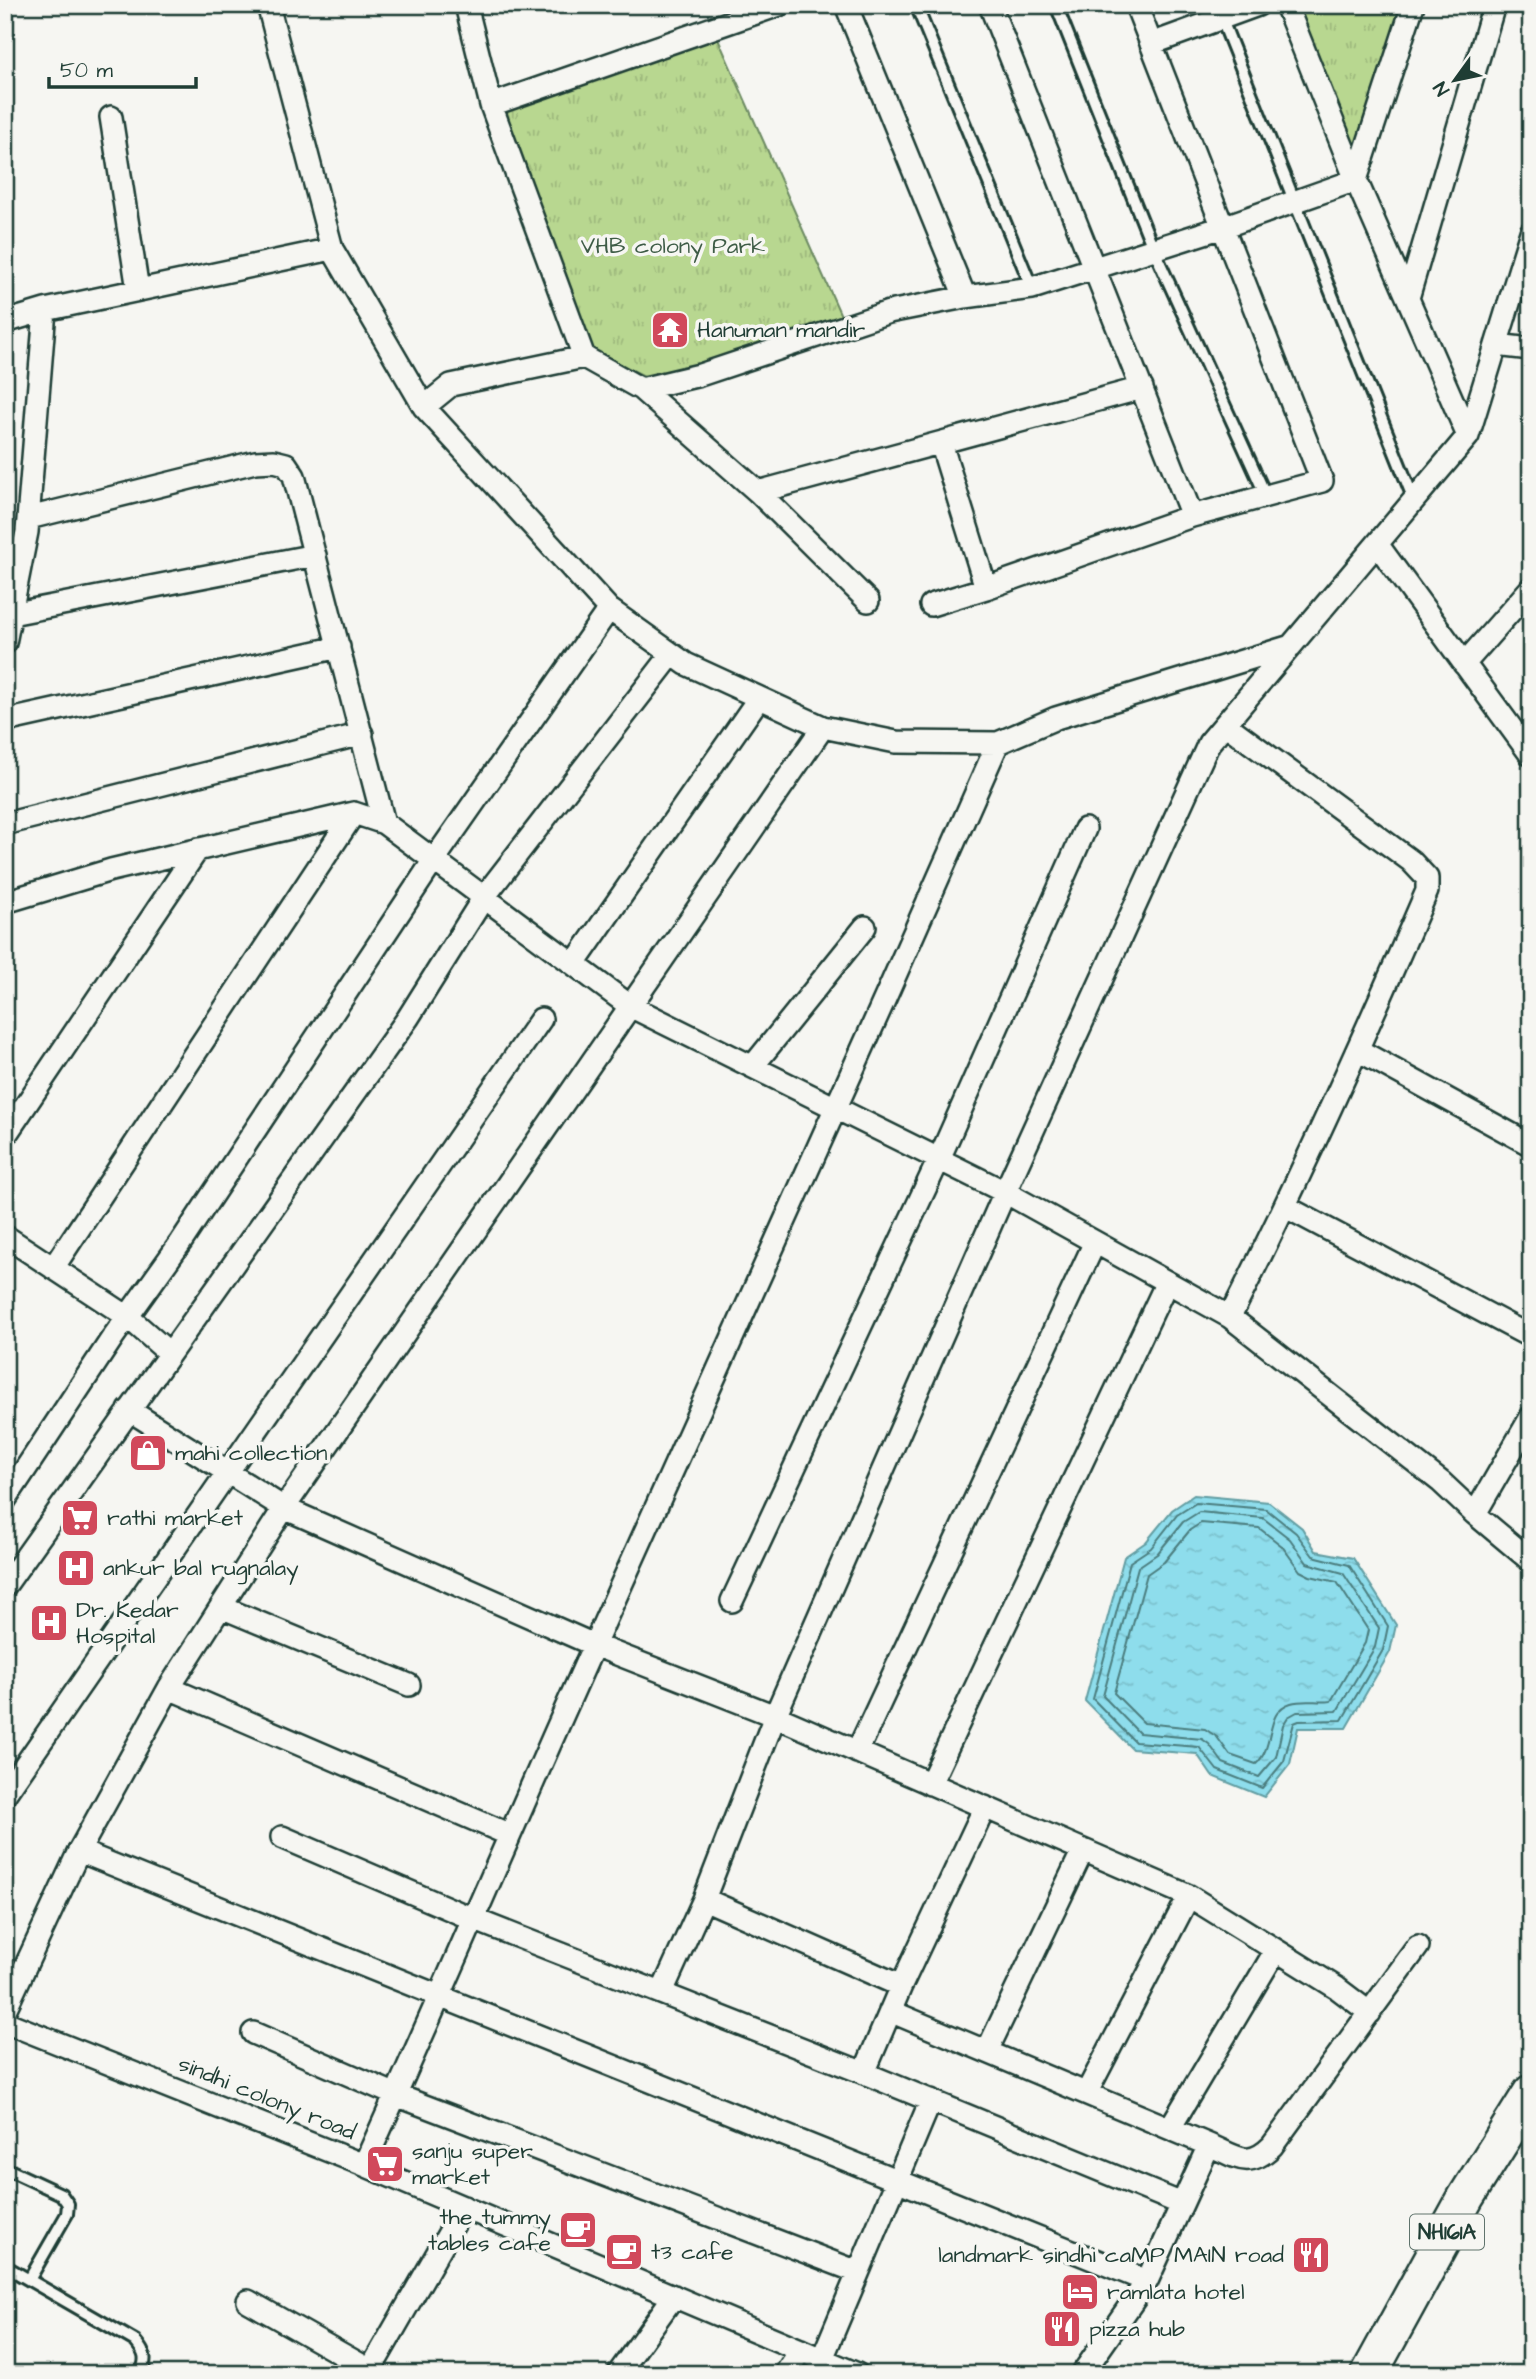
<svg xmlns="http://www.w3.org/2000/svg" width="1536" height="2379" font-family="'Architects Daughter',sans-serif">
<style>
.park{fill:url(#park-tufts);stroke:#6c8a62;stroke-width:2}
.water{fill:url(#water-ripples);stroke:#629da2;stroke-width:2}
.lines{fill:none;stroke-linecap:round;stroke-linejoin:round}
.shore{stroke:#4b7d7e;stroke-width:2}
.service-casing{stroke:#1f3d34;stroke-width:16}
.minor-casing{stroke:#1f3d34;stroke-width:26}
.trunk-casing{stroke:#1f3d34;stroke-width:40}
.service{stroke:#f6f6f2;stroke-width:10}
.minor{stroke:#f6f6f2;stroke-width:21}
.trunk{stroke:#f6f6f2;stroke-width:35}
.labels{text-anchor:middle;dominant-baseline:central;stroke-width:7;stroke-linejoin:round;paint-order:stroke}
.shield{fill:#f6f6f2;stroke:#60746d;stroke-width:2}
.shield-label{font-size:21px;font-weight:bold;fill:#1f3d34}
.park-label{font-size:23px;fill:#3e5c46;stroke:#f6f6f2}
.poi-label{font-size:23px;fill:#1f3d34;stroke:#f6f6f2;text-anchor:start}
.street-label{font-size:23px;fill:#1f3d34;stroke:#f6f6f2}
</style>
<defs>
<pattern id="park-tufts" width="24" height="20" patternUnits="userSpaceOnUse" patternTransform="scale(1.75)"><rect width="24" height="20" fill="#b8d790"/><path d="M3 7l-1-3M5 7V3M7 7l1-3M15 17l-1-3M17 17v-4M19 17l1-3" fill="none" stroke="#9eb97d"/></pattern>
<pattern id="water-ripples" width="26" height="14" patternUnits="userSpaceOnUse" patternTransform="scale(1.75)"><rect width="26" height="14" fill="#8eddec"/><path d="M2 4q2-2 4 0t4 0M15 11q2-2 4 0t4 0" fill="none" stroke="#7abfcb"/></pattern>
</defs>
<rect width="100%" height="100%" fill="#f6f6f2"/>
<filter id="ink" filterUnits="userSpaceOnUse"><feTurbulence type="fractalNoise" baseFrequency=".0143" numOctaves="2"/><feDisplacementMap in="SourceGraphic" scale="14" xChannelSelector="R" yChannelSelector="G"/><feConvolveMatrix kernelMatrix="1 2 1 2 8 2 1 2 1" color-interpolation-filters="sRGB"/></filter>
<g filter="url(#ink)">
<path class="park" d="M 1294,5 L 1406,5 L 1353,157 Z
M 714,30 L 842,318 L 660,384 L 577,342 L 483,113 Z"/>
<path class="water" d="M 1194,1495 L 1269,1502 L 1302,1528 L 1316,1551 L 1353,1558 L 1396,1625 L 1390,1652 L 1346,1728 L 1298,1728 L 1290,1764 L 1264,1797 L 1212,1776 L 1197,1754 L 1132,1749 L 1085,1701 L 1124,1557 L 1146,1542 L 1172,1510 Z"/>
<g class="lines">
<path class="shore" d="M 1196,1503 L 1266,1509 L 1296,1533 L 1313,1556 L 1349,1565 L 1388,1626 L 1383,1650 L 1342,1720 L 1299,1721 L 1294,1723 L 1284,1761 L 1262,1788 L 1217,1770 L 1199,1747 L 1135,1742 L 1093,1699 L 1130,1562 L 1151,1548 L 1177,1515 Z
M 1199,1512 L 1263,1518 L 1290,1539 L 1307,1563 L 1343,1573 L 1379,1628 L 1375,1647 L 1337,1711 L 1297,1712 L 1288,1717 L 1283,1725 L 1276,1757 L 1259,1777 L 1223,1763 L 1209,1744 L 1202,1739 L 1139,1733 L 1103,1696 L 1138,1567 L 1157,1554 L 1183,1522 Z
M 1201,1523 L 1259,1528 L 1282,1546 L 1300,1571 L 1310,1576 L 1337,1582 L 1368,1630 L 1365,1643 L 1331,1701 C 1319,1703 1304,1699 1291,1703 C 1264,1711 1276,1746 1256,1764 L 1230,1755 L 1217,1737 L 1205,1729 L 1144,1723 L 1114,1693 L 1147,1574 L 1164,1562 L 1190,1530 Z"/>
<defs>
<path id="service" d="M 916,5 L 1032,288
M 1056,5 L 1153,248 L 1266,496
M 1216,5 L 1414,500
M 5,2168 L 61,2194 L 68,2204 L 67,2214 L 29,2280
M 5,2266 L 135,2341 C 145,2353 148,2359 140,2374"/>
<path id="minor" d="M 268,5 L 332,249 L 424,407 L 609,609 L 686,664 L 823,727 L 896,742 L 998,743 L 1056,718 L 1291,646
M 466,5 L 491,105 L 584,357
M 846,5 L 965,297
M 990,5 L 1192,516
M 1286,5 L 1356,180 L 1468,436
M 1151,44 L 1258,5
M 491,105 L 779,5
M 111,117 L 138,290
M 1408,298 L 1494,5
M 5,322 L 45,310 L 332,249
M 1496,345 L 1531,349
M 641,389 L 758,492 L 868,601
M 424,407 L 451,385 L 584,357 L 641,389 L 700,375 L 889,312 L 965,297 L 1032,288 L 1223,227 L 1356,180 L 1413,5
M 941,443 L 986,588 L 1192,516 L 1322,481 L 1136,5
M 758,492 L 1142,388
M 29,518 L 255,462 L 274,461 L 286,464 L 294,476 L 384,823
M 1377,544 L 1531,755
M 931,605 L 986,588
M 11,614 L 315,555
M 5,643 L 27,532 L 45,310
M 1464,664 L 1531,588
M 5,721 L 339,647
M 1225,724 L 1411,861 L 1427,878 L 1427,891 C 1365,1035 1301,1177 1230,1317
M 5,824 L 362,734
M 5,902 L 111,870 L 354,813 L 384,823 L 630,1006 L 1005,1192 L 1230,1317 L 1441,1482 L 1475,1514 L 1531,1561
M 574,964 L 759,698
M 1358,1050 L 1531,1145
M 753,1066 L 865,927
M 5,1136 L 198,849
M 1286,1207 L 1531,1337
M 5,1236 L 128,1317 L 169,1353
M 53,1268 L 354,813
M 129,1410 L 284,1508 L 594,1645 L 775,1716 L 1189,1896 L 1337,1988 L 1370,2013
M 5,1500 L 113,1337 L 181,1242 L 434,860 L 609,609
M 1475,1514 L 1531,1417
M 5,1586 L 408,1018 L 484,897 L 672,654
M 732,1601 L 939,1159 L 1085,829
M 221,1607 L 409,1685
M 169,1688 L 510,1835
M 857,1752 L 1095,1242
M 930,1784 L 1167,1282
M 5,1794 L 541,1019
M 282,1837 L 473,1919 L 864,2073 L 1182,2204
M 79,1851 L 1147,2281
M 704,1899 L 901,1986
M 662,1992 L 704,1899 L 775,1716 L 1005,1192 L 1209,743 L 1468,436 L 1531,232
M 5,2010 L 79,1851 L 169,1688 L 284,1508 L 823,727
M 890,2011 L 1209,2145 C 1236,2156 1248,2170 1272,2146 L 1418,1946
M 5,2022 L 364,2165 L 857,2374
M 253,2033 L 396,2095 L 858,2272
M 987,2051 L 1083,1850
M 864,2073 L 901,1986 L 985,1807
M 1087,2092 L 1189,1896
M 1170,2128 L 1276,1950
M 364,2165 C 443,1992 517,1816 595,1643 C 730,1343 866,1044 998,743
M 248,2301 L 377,2374
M 822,2359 L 931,2100
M 368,2374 L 464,2207
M 618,2374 L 674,2296
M 785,2374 L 801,2350
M 1082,2374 L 1147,2281 L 1209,2145"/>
<path id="trunk" d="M 1369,2374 L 1466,2197 L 1531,2093"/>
</defs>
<use href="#service" class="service-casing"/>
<use href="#minor" class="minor-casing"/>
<use href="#trunk" class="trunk-casing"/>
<use href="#service" class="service"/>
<use href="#minor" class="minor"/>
<use href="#trunk" class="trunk"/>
</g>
</g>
<defs>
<symbol id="temple-square" viewBox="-11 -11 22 22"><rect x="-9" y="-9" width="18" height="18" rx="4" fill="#d1495b" stroke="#f6f6f2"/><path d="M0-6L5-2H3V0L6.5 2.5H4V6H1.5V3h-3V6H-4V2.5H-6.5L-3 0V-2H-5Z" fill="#fff"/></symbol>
<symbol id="shop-square" viewBox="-11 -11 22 22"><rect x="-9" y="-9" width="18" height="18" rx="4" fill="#d1495b" stroke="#f6f6f2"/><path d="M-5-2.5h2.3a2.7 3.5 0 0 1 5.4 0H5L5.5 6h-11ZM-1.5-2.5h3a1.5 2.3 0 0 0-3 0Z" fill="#fff"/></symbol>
<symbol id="supermarket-square" viewBox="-11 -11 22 22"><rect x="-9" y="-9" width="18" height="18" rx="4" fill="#d1495b" stroke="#f6f6f2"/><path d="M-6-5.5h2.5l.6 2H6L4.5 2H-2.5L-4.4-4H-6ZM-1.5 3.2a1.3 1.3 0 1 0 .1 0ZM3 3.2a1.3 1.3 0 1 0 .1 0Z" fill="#fff"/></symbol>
<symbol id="hospital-square" viewBox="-11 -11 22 22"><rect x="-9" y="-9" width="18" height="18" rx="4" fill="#d1495b" stroke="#f6f6f2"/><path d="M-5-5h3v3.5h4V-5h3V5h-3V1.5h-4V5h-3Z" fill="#fff"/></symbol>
<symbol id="cafe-square" viewBox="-11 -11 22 22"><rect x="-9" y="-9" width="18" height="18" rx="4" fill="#d1495b" stroke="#f6f6f2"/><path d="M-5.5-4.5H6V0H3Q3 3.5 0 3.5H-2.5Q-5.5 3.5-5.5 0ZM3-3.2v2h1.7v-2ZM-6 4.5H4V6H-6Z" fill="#fff"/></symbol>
<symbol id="restaurant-square" viewBox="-11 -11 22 22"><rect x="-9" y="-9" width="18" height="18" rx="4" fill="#d1495b" stroke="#f6f6f2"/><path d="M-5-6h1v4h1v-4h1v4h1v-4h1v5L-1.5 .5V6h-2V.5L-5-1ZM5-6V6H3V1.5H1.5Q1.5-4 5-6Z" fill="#fff"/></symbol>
<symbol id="hotel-square" viewBox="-11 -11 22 22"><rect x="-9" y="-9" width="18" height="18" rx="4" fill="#d1495b" stroke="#f6f6f2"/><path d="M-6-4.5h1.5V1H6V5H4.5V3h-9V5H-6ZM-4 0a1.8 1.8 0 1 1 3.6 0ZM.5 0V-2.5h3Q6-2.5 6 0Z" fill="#fff"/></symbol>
</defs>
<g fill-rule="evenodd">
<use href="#temple-square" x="648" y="308" width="44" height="44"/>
<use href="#shop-square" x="126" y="1431" width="44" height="44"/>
<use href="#supermarket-square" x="58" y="1496" width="44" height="44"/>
<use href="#hospital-square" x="54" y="1546" width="44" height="44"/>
<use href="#hospital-square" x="27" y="1601" width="44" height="44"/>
<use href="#supermarket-square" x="363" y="2142" width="44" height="44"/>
<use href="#cafe-square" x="556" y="2208" width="44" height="44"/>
<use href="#cafe-square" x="602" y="2230" width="44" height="44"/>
<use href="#restaurant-square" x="1289" y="2233" width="44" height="44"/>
<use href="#hotel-square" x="1058" y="2270" width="44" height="44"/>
<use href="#restaurant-square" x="1040" y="2307" width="44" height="44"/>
</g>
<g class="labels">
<rect class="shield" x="1410" y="2214.5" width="74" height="35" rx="5"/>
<g class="shield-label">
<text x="1447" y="2232">NH161A</text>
</g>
<g class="park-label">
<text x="673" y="246">VHB colony Park</text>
</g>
<g class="poi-label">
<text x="697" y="330">Hanuman mandir</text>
<text x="175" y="1453">mahi collection</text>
<text x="107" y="1518">rathi market</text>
<text x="103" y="1568">ankur bal rugnalay</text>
<text x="76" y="1610">Dr. Kedar<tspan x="76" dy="26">Hospital</tspan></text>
<text x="412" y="2151">sanju super<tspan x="412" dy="26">market</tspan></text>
<text x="551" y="2217" text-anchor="end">the tummy<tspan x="551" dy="26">tables cafe</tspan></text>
<text x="651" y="2252">t3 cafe</text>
<text x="1284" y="2255" text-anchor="end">landmark sindhi caMP MAIN road</text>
<text x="1107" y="2292">ramlata hotel</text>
<text x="1089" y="2329">pizza hub</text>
</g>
<g class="street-label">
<text transform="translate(267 2098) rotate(22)">sindhi colony road</text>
</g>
</g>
<rect width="1536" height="2379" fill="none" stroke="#f6f6f2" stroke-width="28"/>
<rect x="14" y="14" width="1508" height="2351" fill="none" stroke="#1f3d34" stroke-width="2.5" filter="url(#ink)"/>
<g transform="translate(1455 80) rotate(237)" stroke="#f6f6f2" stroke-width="5" paint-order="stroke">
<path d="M0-5L12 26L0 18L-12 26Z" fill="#1f3d34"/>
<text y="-10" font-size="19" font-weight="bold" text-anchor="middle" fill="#1f3d34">N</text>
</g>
<path d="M49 77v10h147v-10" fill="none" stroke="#1f3d34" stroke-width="3.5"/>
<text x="60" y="77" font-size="21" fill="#1f3d34" stroke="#f6f6f2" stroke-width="5" paint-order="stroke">50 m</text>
</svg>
